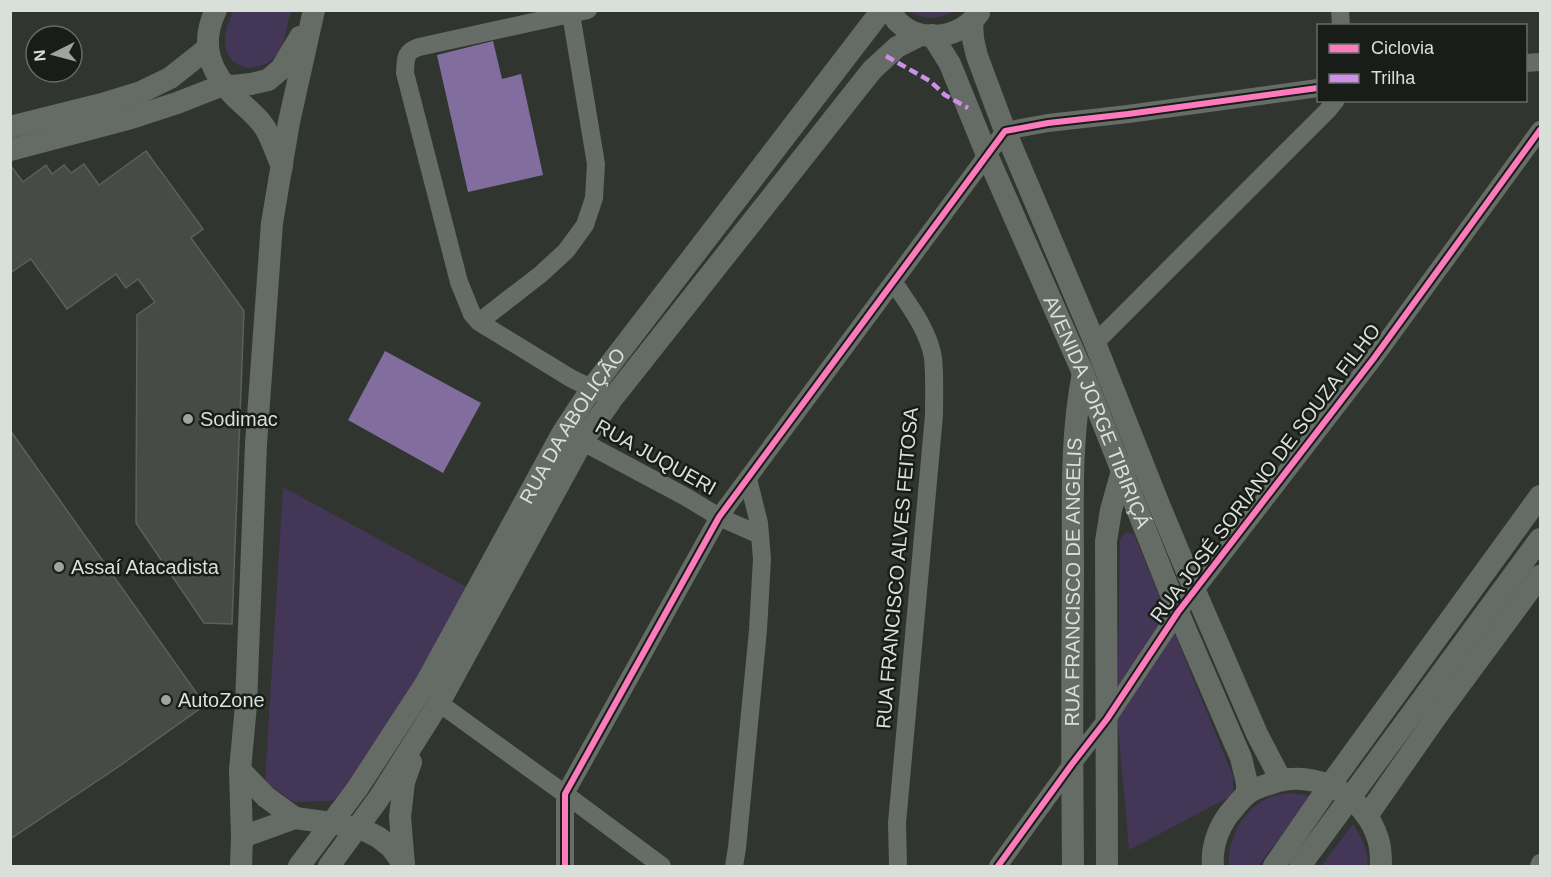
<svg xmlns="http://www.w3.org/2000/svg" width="1551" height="877" font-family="Helvetica,sans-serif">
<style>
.green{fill:#433656}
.water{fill:#826e9e}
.building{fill:#474b47;stroke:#5b605b;stroke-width:1.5}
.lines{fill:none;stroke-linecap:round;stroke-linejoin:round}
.minor{stroke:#666c66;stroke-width:18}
.major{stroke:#656c65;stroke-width:22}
.quiet{stroke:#ce8fe9;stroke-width:4.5;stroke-dasharray:9 4.5;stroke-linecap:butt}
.cycleway-casing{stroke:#191d19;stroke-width:10}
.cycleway{stroke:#fd7abc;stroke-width:6}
.poi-dot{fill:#9ea49e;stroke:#191d19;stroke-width:2}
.labels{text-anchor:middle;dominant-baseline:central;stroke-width:5;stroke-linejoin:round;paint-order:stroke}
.street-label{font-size:20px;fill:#d9dfd9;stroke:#191d19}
.poi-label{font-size:20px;fill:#d9dfd9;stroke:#191d19;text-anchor:start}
</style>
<rect width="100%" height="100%" fill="#303530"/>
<path class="green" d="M 234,11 L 292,11 C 285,24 287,42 277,55 C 266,68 243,73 231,59 C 220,48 226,22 234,11 Z
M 910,11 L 954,11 C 940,19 923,21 910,11 Z
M 283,487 L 472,590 L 354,788 L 330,801 L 294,802 L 265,782 Z
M 1125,532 L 1134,534 L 1233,776 L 1233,795 L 1129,850 L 1117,714 L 1120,540 Z
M 1289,793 L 1312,796 L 1258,866 L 1229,866 C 1227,840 1242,811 1266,799 C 1273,795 1282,795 1289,793 Z
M 1353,824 C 1362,838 1368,850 1368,866 L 1321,866 Z"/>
<path class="water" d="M 493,41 L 502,79 L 521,74 L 543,175 L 468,192 L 437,55 Z
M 385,351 L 481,403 L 443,473 L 348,420 Z"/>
<path class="building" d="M 146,151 L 203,229 L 191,238 L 244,311 L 232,624 L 204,623 L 136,523 L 137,315 L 155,302 L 138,279 L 126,288 L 116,274 L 67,309 L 31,259 L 10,273 L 10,165 L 23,182 L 46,165 L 52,174 L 64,165 L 71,173 L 84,164 L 99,185 Z
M 10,430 L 205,705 L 118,767 L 10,839 Z"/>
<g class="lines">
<path class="minor" d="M 588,10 L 419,47 C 404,52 406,59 405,73 L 459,282 L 472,314 L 479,322 L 572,379 L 602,393
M 1340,10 L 1341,26
M 1526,63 L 1540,62
M 894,283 C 909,305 929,331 933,358 C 935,377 934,396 934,415 L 897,823 L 898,866
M 479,322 L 541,274 L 566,251 L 585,225 L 594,198 L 596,164 L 571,14
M 1095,343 L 1327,111 L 1336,100
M 570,435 L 686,497 L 719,517 L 760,535
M 439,703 L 565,794 L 662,866
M 565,866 L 565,794 L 719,517 L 1005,131 L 1048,123 L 1128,114 L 1318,88
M 734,866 L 737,848 L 758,630 L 762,559 L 759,523 L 748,479
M 998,866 L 1072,764 L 1107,719 L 1178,612 L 1374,358 L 1540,130
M 1539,866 L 1540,863"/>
<g class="major">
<path d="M 216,10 C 199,45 210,72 236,98 C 246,108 257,115 265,128 C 272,139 276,154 282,166"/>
<path d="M 890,10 C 893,14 895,19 898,22 C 922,45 960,38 979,13"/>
<path d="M 972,21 L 973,39 L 977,56 L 1005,131 L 1095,343 L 1158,502 L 1195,591 L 1257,734 L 1281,780"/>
<path id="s1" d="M 932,35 L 950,64 L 987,155 L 1083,373 L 1178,612 L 1241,758 L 1247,783 L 1247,794"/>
<path d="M 10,127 L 102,104 L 141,92 L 170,78 L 208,48"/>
<path d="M 10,150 L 131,118 L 177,103 L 223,85 L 233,86 L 251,84 L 268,80 L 281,69 L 300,37"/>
<path d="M 240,770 L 266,797 L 295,818"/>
<path d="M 1367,816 L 1436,717 L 1540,576"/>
<path d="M 242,837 L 295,818 L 332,823 L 364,830 L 378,837 L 391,847 L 404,865"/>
<path d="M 404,865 L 400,817 L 404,782 L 411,762"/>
<path d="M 241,866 L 242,837 L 240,770 L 246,705 L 256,444 L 272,223 L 289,122 L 314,10"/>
<path id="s2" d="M 299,866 L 357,789 L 426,683 L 563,432 L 592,388 L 882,10"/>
<path d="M 329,866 L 379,798 L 439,703 L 582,442 L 612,399 L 872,70 L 897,47 L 921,35"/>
<path id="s3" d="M 1073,866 C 1072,769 1072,671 1073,573 C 1073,506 1070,439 1083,373"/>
<path d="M 1107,866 L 1106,541 L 1111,510 L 1122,471 L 1127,468"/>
<path d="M 1213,866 C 1211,845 1220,823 1234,808 C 1238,803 1242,798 1247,794 C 1254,788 1264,786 1272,783 C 1315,768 1365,795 1378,839 C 1381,847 1381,858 1381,866"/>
<path d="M 1274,866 L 1330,785 L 1540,496"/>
<path d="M 1300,866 L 1540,539"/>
</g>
<path class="quiet" d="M 886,56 L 930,81 L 945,95 L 968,108"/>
<defs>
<path id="cycleway" d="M 565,866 L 565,794 L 719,517 L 1005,131 L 1048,123 L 1128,114 L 1318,88
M 998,866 L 1072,764 L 1107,719 L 1178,612 L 1374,358 L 1540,130"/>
</defs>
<use href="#cycleway" class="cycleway-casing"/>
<use href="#cycleway" class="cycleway"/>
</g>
<g class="poi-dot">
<circle cx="188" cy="419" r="6"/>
<circle cx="59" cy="567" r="6"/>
<circle cx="166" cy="700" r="6"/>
</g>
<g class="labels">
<g class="street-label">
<text stroke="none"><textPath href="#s1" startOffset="412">AVENIDA JORGE TIBIRIÇÁ</textPath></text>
<text stroke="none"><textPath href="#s2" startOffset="519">RUA DA ABOLIÇÃO</textPath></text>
<text transform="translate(656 457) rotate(29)">RUA JUQUERI</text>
<text transform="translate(1265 473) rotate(-53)">RUA JOSÉ SORIANO DE SOUZA FILHO</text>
<text transform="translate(897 568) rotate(-85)">RUA FRANCISCO ALVES FEITOSA</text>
<text stroke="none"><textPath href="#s3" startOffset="284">RUA FRANCISCO DE ANGELIS</textPath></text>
</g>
<g class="poi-label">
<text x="200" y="419">Sodimac</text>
<text x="71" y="567">Assaí Atacadista</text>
<text x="178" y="700">AutoZone</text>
</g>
</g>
<rect width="1551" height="877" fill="none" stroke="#d9dfd9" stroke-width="24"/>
<rect x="1317" y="24" width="210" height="78" fill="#191d19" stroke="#666b66" stroke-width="1.5"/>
<rect x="1329" y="44" width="30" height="9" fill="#fd7abc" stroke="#666b66" stroke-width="1.5"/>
<text x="1371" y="54" font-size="18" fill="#d9dfd9">Ciclovia</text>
<rect x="1329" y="74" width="30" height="9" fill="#ce8fe9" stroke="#666b66" stroke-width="1.5"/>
<text x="1371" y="84" font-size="18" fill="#d9dfd9">Trilha</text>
<g transform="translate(54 54) rotate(264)"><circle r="28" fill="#191d19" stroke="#666b66" stroke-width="1.5"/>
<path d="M0-4.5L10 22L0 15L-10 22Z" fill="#9ea49e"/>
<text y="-9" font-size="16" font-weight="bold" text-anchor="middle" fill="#d9dfd9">N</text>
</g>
</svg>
